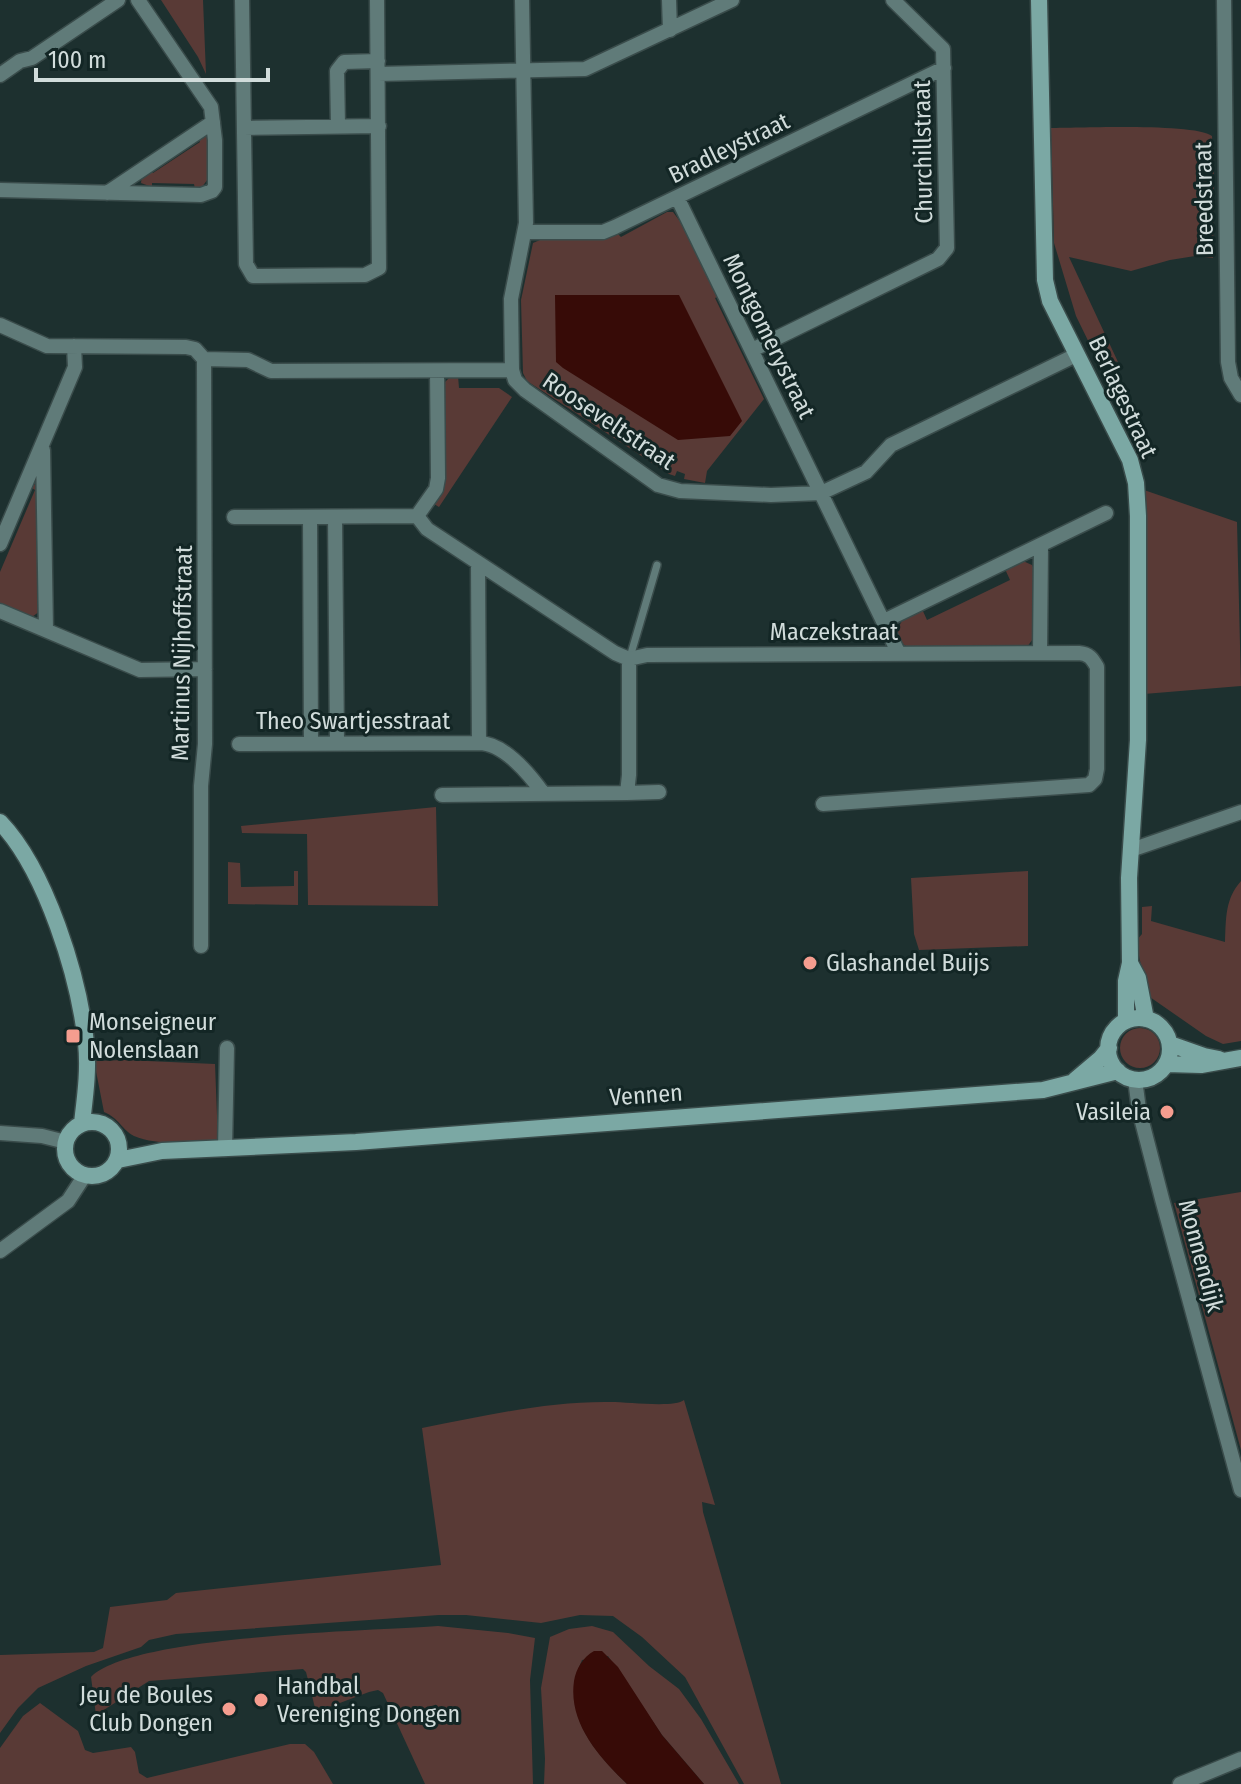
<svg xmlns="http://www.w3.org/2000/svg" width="1241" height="1784" font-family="'Fira Sans Condensed',sans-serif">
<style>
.green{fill:#593a36}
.water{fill:#370b07}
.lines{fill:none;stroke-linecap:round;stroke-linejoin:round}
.lane-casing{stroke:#3a4c4b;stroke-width:10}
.street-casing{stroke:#3a4c4b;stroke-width:17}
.secondary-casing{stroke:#3a4c4b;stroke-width:19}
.lane{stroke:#607b79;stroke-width:7}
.street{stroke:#607b79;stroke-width:14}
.secondary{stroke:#7ba8a4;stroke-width:16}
.poi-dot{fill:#f59d8f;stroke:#132625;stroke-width:3}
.labels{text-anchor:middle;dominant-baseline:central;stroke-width:6;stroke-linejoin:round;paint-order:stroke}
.street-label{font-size:24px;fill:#d1dcdb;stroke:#132625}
.poi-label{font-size:24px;fill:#d1dcdb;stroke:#132625;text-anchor:start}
</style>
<rect width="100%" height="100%" fill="#1d302f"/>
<path class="green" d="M 161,0 L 203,0 L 206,74 L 198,57 Z
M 1051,128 C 1079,128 1195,123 1212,136 L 1214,177 L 1213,258 L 1195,256 L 1170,260 L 1131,271 L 1069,257 L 1118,362 L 1096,357 L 1076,316 L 1054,243 Z
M 204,135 L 209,139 L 210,176 L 202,187 L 195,189 L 194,184 L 152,183 L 152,187 L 141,183 L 142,175 L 150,170 L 153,173 L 200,142 L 198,138 Z
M 667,212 L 673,212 L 679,220 L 682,219 L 720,296 L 715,298 L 764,399 L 707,471 L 705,483 L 684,479 L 685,474 L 677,471 L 675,476 L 669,474 L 527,381 L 523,373 L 521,300 L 533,243 L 540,240 L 603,239 L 618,234 L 621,237 Z
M 458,376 L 459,388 L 499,388 L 512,397 L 439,507 L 434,504 L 445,482 L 444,383 L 450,377 Z
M 34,484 L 39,487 L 40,611 L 32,617 L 0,603 L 0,572 L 35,490 L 32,488 Z
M 1144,490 L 1237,522 L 1241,686 L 1144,694 Z
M 1023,561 L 1032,565 L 1034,569 L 1035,636 L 1027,647 L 909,648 L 900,642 L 897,630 L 903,619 L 922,609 L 927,620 L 1010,580 L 1005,569 Z
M 436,807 L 438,906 L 308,905 L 307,834 L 242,833 L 241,826 Z
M 228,862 L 240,863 L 241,887 L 294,886 L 294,871 L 298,871 L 298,905 L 228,904 Z
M 1028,871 L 1028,946 L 919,950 L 914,934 L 911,878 Z
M 1241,881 L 1241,1041 L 1223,1044 L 1206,1036 L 1147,995 L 1136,941 L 1142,934 L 1142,907 L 1152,906 L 1151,921 L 1225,942 C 1226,918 1225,899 1241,881 Z
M1120 1048a20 20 0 1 1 40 0a20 20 0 1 1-40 0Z
M 125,1060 L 215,1064 L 218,1141 C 193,1142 157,1146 134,1136 C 122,1130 119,1118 104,1112 L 94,1061 Z
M 1241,1192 L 1241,1450 L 1174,1203 Z
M 684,1400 L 715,1505 L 702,1502 L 703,1512 L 781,1784 L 744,1784 L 685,1677 L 642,1637 L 613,1616 L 580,1615 L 541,1623 L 466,1615 L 439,1615 L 176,1634 L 149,1640 L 141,1647 L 86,1666 L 38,1688 L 18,1708 L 0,1733 L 0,1655 L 94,1652 L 103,1648 L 110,1607 L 167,1600 L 176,1593 L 441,1565 L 422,1428 C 485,1416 546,1401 611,1402 C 627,1402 675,1408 684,1400 Z
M 438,1626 L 508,1633 L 535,1638 L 530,1680 L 533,1784 L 425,1784 L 383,1693 L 378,1690 L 369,1692 L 316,1712 L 306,1672 L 303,1669 L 149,1681 L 96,1715 L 91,1677 C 133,1635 371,1631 438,1626 Z
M 592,1626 L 613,1632 L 649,1666 L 679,1689 L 701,1719 L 739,1784 L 704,1784 L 662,1735 L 608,1656 L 582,1660 C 559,1711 592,1749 627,1784 L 544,1784 L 545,1759 L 541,1688 L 550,1637 L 569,1629 Z
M 40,1703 L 78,1731 L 85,1750 L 93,1753 L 131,1747 L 135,1752 L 139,1773 L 147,1778 L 290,1744 L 305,1744 L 314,1752 L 333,1784 L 0,1784 L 0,1748 L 23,1716 Z"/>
<path class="water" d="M 555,295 L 679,295 L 742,421 L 730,436 L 678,440 L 563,368 L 556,362 Z
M 594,1651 L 602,1651 L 618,1667 L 662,1735 L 704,1784 L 627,1784 C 599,1757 568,1723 574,1681 C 576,1669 583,1657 594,1651 Z"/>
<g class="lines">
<defs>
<path id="lane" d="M 630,657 L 657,565"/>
<path id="street" d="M 242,0 L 246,264 L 253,276 L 260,276 L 365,275 L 379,268 L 377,0
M 522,0 L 526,223 L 511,299 L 512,370 L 515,380 L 525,390 L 658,485 L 680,491 L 771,495 L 821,493 L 866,472 L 891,445 L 1076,355
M 669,0 L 670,30
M 1224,0 L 1228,362 L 1231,378 L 1241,395
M 378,74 L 585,69 L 732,0
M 0,75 L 20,61 L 32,58 L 118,0
M 338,126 L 337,71 L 344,62 L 378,61
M 244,128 L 379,126
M 0,190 L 201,195 L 212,191 L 215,187 L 215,140 L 211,107 L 138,0
M 107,193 L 213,122
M 677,197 L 899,654
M 525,232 L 603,232 L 615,227 L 944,68
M 0,325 L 47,346 L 186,347 L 195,349 L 204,359
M 752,350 L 938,259 L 947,248 L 943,49 L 893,0
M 204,359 L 248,360 L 271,371 L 512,370
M 43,450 L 46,630
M 417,516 L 427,529 L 615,653 L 629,659 L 647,655 L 1079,653 C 1089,654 1092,658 1097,667 L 1097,769 L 1095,779 L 1089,785 L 823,804
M 234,517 L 417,516 L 436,489 L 438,478 L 437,371
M 310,517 L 311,743
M 335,517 L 337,743
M 0,544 L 75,367 L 74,346
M 0,611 L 140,670 L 205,669
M 884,621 L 1106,513
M 1040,653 L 1041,545
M 479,743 C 504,743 530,775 543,793
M 239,744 L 479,743 L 478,563
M 627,793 L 659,792
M 442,795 L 627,793 L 629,775 L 629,659
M 1131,850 L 1241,812
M 201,946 L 201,786 L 205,744 L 204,359
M 1135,1079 L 1139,1110 L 1162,1199 L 1241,1490
M 0,1133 L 42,1136 L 66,1142
M 225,1149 L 227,1048
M 0,1251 L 68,1201 L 85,1175
M 1180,1784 L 1241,1759"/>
<path id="secondary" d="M 1039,0 L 1045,280 L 1050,301 L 1130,460 L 1136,483 L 1138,516 L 1138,740 L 1129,878 L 1130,963 L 1126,981 L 1126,1021
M 0,822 C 46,870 79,977 86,1043 C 89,1070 85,1097 82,1123
M 1130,963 L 1138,978 L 1146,1019
M1108 1049a31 31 0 1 1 62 0a31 31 0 1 1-62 0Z
M 1170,1044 L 1204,1056 L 1219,1059
M 1166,1064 L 1201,1065 L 1241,1058
M 1075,1080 L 1101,1058 L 1109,1048
M65 1149a27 27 0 1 1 54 0a27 27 0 1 1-54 0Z
M 118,1160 L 162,1151 L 356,1142 L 1043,1090 L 1118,1071"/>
</defs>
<use href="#lane" class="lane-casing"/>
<use href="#street" class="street-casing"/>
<use href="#secondary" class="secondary-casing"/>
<use href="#lane" class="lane"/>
<use href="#street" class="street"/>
<use href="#secondary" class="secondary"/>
</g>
<g class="poi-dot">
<circle cx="810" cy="963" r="8"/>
<rect x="65" y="1028" width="16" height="16" rx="4"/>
<circle cx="1167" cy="1112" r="8"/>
<circle cx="261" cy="1700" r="8"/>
<circle cx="229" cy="1709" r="8"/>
</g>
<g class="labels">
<g class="street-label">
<text transform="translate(729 148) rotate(-26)">Bradleystraat</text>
<text transform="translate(923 152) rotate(-91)">Churchillstraat</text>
<text transform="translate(1204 199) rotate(-91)">Breedstraat</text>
<text transform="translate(769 336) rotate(64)">Montgomerystraat</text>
<text transform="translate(1123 397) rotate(65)">Berlagestraat</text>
<text transform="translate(609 421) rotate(34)">Rooseveltstraat</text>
<text x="834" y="632">Maczekstraat</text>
<text transform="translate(182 653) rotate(-89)">Martinus Nijhoffstraat</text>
<text x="353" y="721">Theo Swartjesstraat</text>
<text transform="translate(646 1095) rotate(-4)">Vennen</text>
<text transform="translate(1201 1256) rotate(75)">Monnendijk</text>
</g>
<g class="poi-label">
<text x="826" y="963">Glashandel Buijs</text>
<text x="89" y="1022">Monseigneur<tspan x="89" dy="28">Nolenslaan</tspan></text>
<text x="1151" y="1112" text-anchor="end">Vasileia</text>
<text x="277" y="1686">Handbal<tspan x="277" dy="28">Vereniging Dongen</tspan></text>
<text x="213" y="1695" text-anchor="end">Jeu de Boules<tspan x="213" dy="28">Club Dongen</tspan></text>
</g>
</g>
<path d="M36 68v12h232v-12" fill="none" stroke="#d1dcdb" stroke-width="4"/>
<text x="48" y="68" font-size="24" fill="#d1dcdb" stroke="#132625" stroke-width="6" paint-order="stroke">100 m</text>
</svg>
